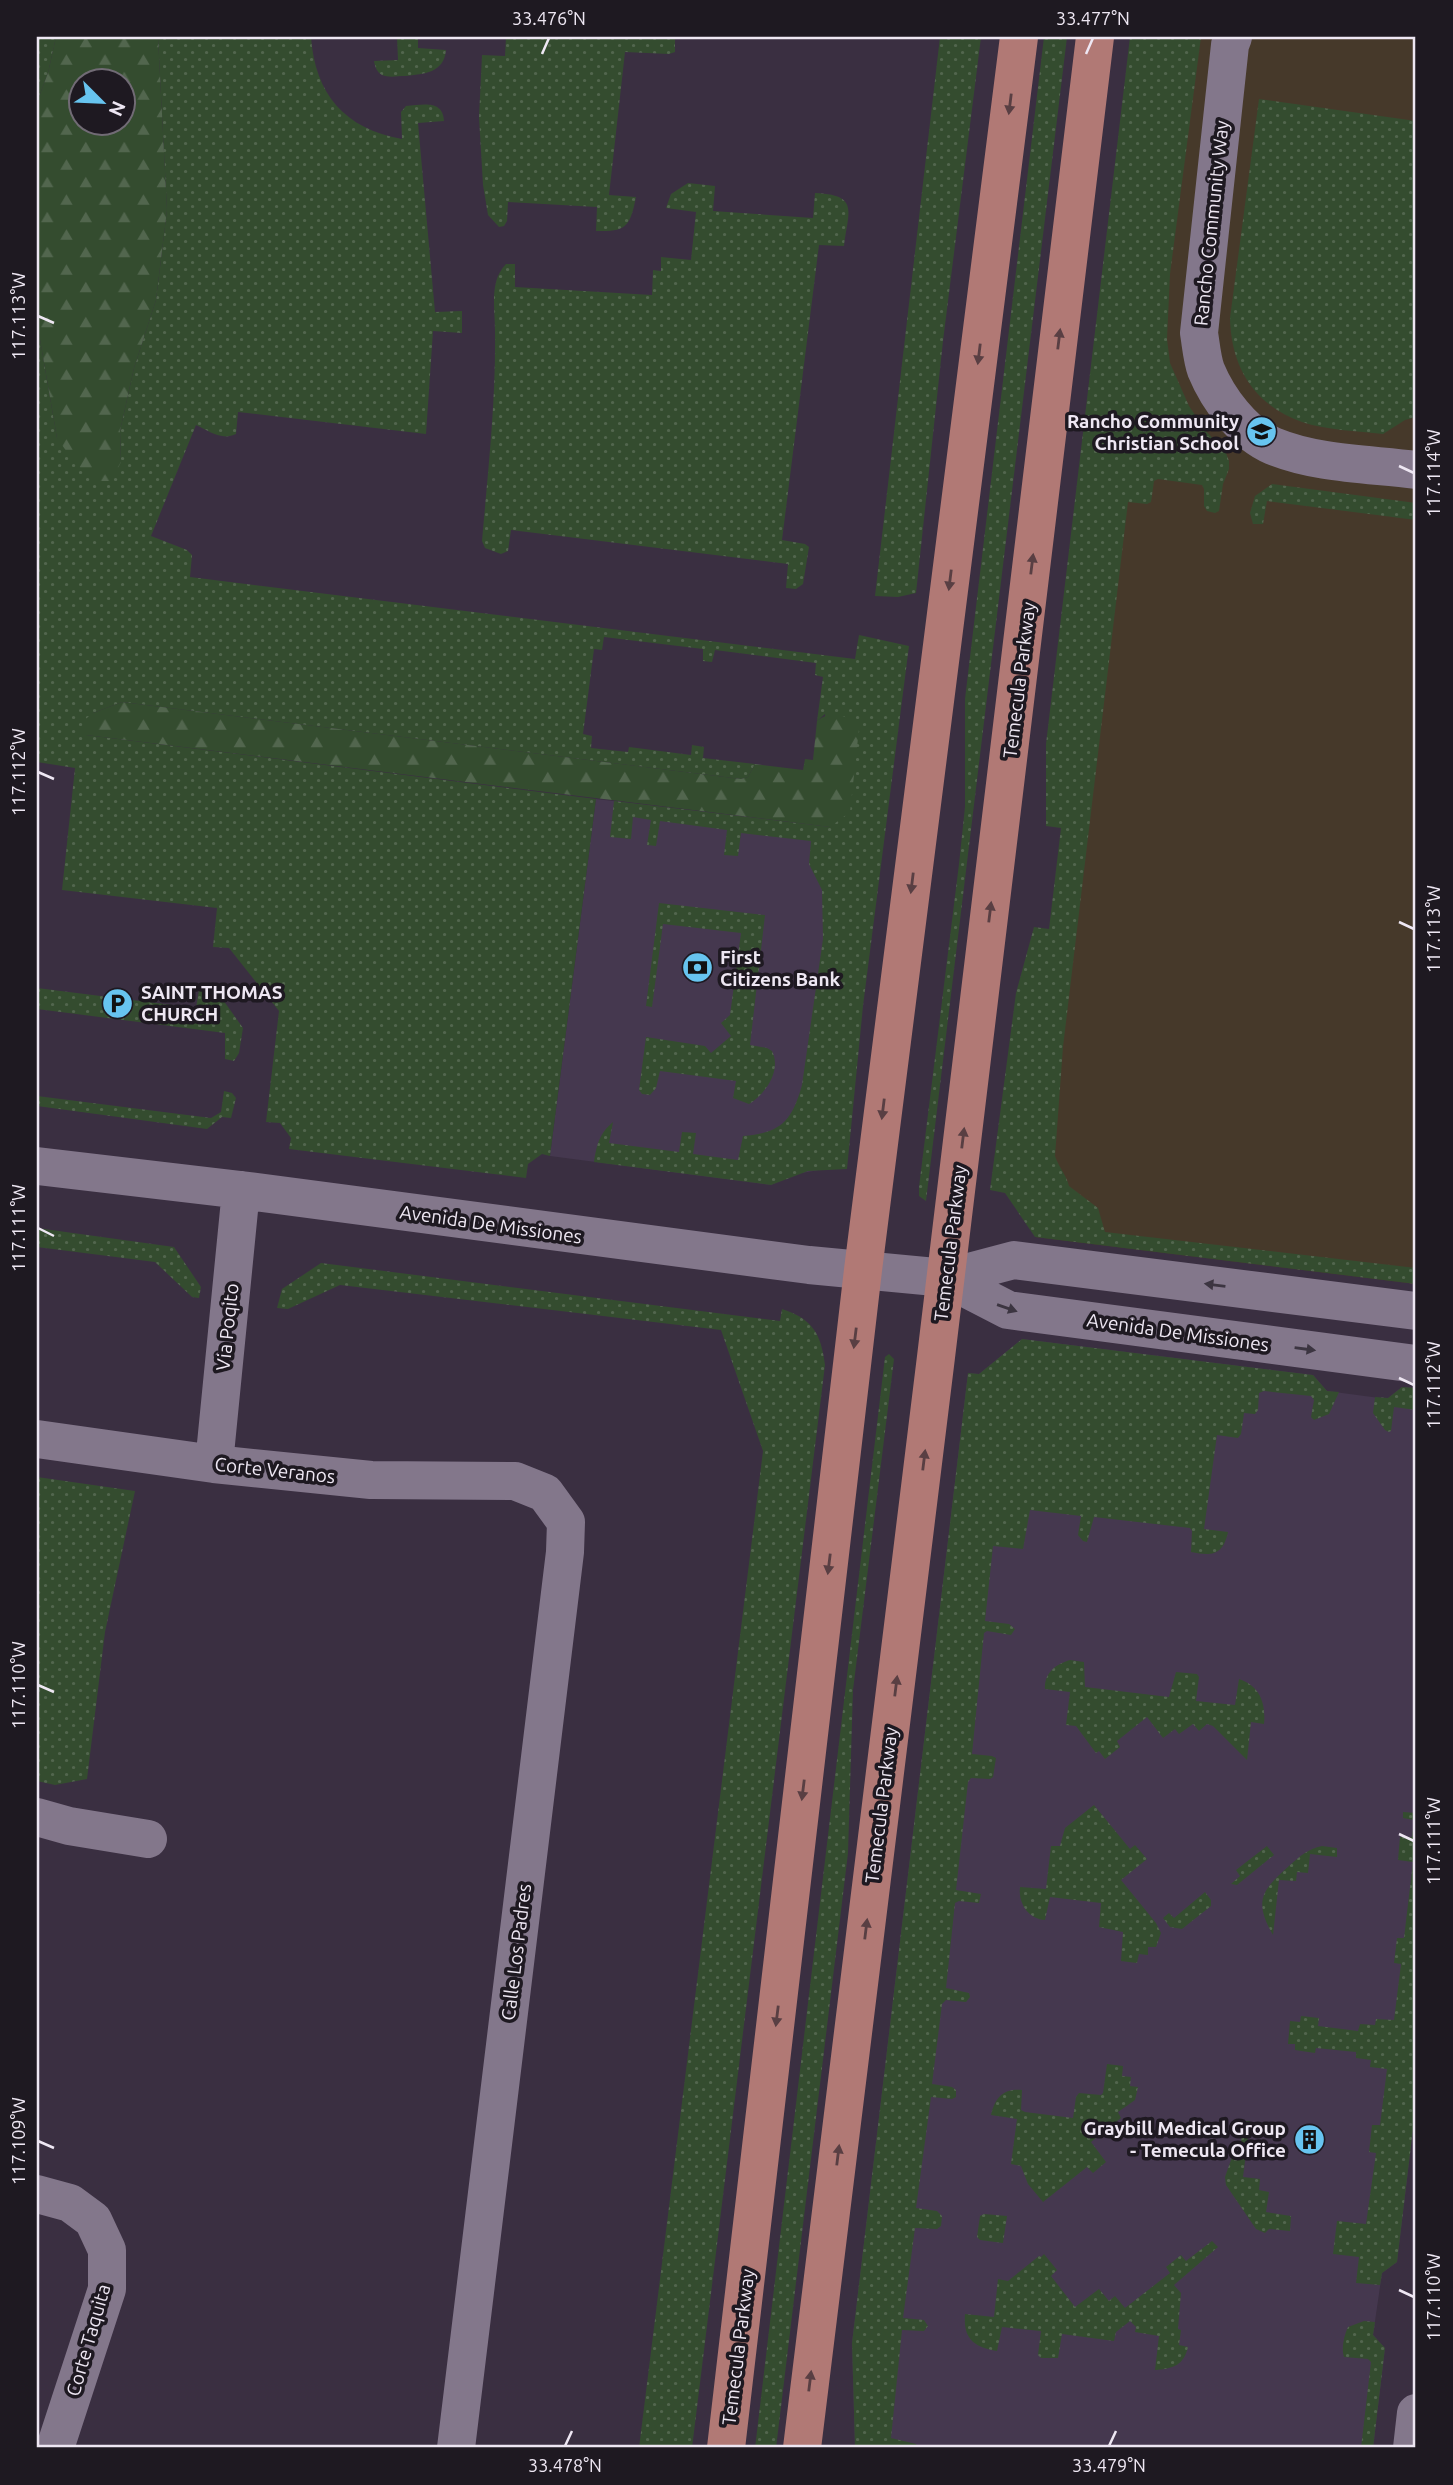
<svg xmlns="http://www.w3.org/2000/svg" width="1453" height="2485" font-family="Ubuntu,sans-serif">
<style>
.built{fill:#45384f}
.education{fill:#46392a}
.green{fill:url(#green-dots)}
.forest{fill:url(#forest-firs);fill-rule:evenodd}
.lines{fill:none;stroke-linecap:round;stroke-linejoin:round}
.minor{stroke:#83778b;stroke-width:38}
.major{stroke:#b17975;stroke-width:38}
.oneway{fill:#593f43}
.oneway2{fill:#3c3541}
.ticks{fill:none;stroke:#eee7f3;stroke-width:2.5}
.labels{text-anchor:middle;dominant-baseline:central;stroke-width:7;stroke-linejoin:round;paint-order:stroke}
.street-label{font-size:19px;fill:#eee7f3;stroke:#1e1921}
.poi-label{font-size:19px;font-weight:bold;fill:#eee7f3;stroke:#1e1921;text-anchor:end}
.neatline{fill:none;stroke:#eee7f3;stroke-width:2.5}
.ticks-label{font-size:18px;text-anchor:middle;fill:#eee7f3}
</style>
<defs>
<pattern id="green-dots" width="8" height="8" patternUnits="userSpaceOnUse" patternTransform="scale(1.75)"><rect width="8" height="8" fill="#344c2f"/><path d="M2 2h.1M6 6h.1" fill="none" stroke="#52664e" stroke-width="1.8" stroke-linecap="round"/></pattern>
<pattern id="forest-firs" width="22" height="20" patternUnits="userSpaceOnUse" patternTransform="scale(1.75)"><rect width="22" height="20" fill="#344c2f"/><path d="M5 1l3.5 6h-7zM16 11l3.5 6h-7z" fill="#52664e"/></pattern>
</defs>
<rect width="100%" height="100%" fill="#3a2f41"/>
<path class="built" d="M 596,799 L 830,827 L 819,1170 L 796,1174 L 771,1185 L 550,1156 Z
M 1022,1339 L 1313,1375 L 1327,1391 L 1387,1399 L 1402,1387 L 1416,1388 L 1416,2104 L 1397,2262 L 1382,2273 L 1373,2335 L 1385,2348 L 1373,2448 L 855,2448 L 852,2343 L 968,1373 L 979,1374 Z"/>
<path class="education" d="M 1154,37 L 1416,37 L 1416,1284 L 1035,1237 Z"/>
<path class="green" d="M 37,37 L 56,37 L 48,73 L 37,102 Z
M 158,37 L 311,37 C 315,94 345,129 402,139 L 401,112 L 406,106 C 422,105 443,99 444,121 L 418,123 L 435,312 L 462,311 L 462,333 L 433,331 L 426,434 L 238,412 L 236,434 C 222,441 209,431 196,425 L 151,536 L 187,550 L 192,555 L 190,577 L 855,659 L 859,635 L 909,646 L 863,1006 L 847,1169 L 808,1171 L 771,1185 L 594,1162 C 597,1144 599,1134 613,1122 L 609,1143 L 679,1152 L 682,1132 L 696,1133 L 693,1154 L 738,1160 L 743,1136 C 781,1133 792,1121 802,1085 L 823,939 L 822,890 L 809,864 L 811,841 L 741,833 L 738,856 L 724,855 L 727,830 L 660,821 L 656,846 L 647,845 L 651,820 L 633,817 L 631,839 L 610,837 L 614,801 L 830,827 L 825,714 L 817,721 L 823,677 L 815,675 L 816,663 L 715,650 L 712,662 L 703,661 L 703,649 L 604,637 L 602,650 L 594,649 L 583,734 L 592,736 L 591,748 L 628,752 L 629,747 L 691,755 L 692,745 L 704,747 L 703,758 L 755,764 L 748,777 L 741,779 L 122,702 L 93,713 L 86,735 L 596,799 L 550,1156 L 542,1154 L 528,1164 L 526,1178 L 289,1149 L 291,1138 L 280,1123 L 266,1122 L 279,1011 L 229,948 L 213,947 L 217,908 L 62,890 L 75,768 L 37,762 L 37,322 L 57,438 L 121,462 L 120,431 L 134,368 L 156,300 L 167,210 Z
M 397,37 L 418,37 L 418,48 L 446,50 C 444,73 424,74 405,76 C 397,76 389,78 382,75 C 377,72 375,67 374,61 L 398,60 Z
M 506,37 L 675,37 L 675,52 L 669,54 L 625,52 L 609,195 L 636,197 C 630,227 626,232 596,231 L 597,207 L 508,202 L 507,221 L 504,226 L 499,227 L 488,215 L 483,185 L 479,117 L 482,55 L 505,56 Z
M 940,37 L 981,37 L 943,341 L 916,593 L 898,597 L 875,596 Z
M 1044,37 L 1067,37 L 926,1201 L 919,1196 L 919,1187 L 959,864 L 965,807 L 965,699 Z
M 1130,37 L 1201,37 L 1170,274 L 1167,339 L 1170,363 L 1189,406 L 1205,430 L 1226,453 L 1229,461 L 1229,469 L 1223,484 L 1219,511 L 1215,513 L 1207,511 L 1204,506 L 1204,489 L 1202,485 L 1158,479 L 1154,481 L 1151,502 L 1147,504 L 1128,502 L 1063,1047 L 1055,1156 C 1059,1168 1066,1174 1069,1186 L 1098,1208 L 1105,1232 L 1416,1268 L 1416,1284 L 1035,1237 L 1005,1193 L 990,1190 L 1016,993 L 1034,927 L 1049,929 L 1061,828 L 1046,826 L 1046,744 Z
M 1259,99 L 1416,121 L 1416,417 L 1405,420 L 1383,434 C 1358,431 1325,430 1302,422 C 1254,405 1231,367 1230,318 Z
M 688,183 L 715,186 L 713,211 L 813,218 L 815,193 C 860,195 848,211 844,246 L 819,245 L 782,540 L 805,544 L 809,547 L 803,584 L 796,589 L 786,588 L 788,564 L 511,530 L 508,551 L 501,554 L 485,548 L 482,541 C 488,471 496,401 495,331 C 495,309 489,281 506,264 L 515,264 L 515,287 L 652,295 L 653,270 L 661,271 L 661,257 L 691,260 L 696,212 L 666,208 L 671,194 Z
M 1272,484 L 1416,503 L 1416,520 L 1267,501 L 1263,524 L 1253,524 L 1250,513 L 1255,496 Z
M 659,903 L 765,915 L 750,1045 L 767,1048 L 772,1051 C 782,1071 765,1094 749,1104 L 733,1098 L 736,1081 L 660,1071 L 656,1088 L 650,1095 L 642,1094 L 639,1090 L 646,1037 L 705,1046 L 711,1053 L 731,1036 L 721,1023 L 730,1015 L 741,933 L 663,924 L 652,1007 L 646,1006 Z
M 204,983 L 216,990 L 243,1028 L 239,1053 L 234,1061 L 225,1059 L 225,1033 L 37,1009 L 37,988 L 196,1008 L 200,984 Z
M 224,1091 L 232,1093 L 236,1098 L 231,1118 L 222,1117 L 207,1129 L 37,1106 L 37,1096 L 211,1118 L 221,1112 Z
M 37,1228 L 174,1247 L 201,1287 L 199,1298 L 192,1297 L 155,1262 L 37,1247 Z
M 321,1263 L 780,1321 L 782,1309 C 813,1319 821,1334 825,1365 L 692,2448 L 639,2448 L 763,1451 L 721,1330 L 340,1285 L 288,1309 L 277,1308 L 282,1289 Z
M 1022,1339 L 1313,1375 L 1327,1391 L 1339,1392 L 1329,1414 L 1314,1420 L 1311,1417 L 1314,1400 L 1311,1396 L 1264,1391 L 1259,1393 L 1258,1410 L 1255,1414 L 1244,1413 L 1241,1434 L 1238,1438 L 1217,1435 L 1204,1529 L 1228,1532 C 1223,1556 1211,1556 1191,1552 L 1192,1531 L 1190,1528 L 1094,1517 L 1087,1542 L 1083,1541 L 1078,1535 L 1081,1516 L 1030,1510 L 1023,1549 L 993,1546 L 985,1621 L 1009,1624 L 1015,1629 L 1011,1635 L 987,1631 L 984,1633 L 972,1754 L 992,1756 L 996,1758 L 993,1777 L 990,1779 L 971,1778 L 968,1782 L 956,1890 L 981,1894 L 979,1903 L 959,1901 L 955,1903 L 946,1988 L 969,1993 L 970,1997 L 966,2002 L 946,2000 L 942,2004 L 932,2084 L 952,2087 L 956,2090 L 956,2097 L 952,2099 L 931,2097 L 916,2208 L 937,2211 L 942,2216 L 941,2226 L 937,2229 L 915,2228 L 903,2318 L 924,2320 L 928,2326 L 924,2331 L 902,2330 L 891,2438 L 916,2444 L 917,2448 L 855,2448 L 852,2343 L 968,1373 L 979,1374 Z
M 889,1354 L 894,1359 L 853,1690 L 848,1853 L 776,2448 L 755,2448 L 885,1357 Z
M 1402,1387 L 1416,1388 L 1416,1410 L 1394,1407 L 1391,1431 L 1389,1432 L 1385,1430 L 1373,1413 L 1375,1397 L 1388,1398 Z
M 37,1477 L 135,1491 L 105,1632 L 87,1779 L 55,1785 L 37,1781 Z
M 1070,1660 L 1084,1662 L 1085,1687 L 1169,1697 L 1176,1672 L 1197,1674 L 1199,1677 L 1196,1701 L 1235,1705 L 1239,1679 C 1260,1686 1266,1703 1264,1724 L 1251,1722 L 1247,1760 L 1213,1726 L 1207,1724 L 1199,1731 L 1193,1724 L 1179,1734 L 1175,1729 L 1163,1738 L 1147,1717 L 1117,1741 L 1120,1747 L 1105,1759 L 1099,1751 L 1096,1753 L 1076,1726 L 1066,1725 L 1070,1692 L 1045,1689 C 1044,1673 1056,1664 1070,1660 Z
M 1094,1805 L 1130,1849 L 1135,1845 L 1147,1859 L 1121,1880 L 1156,1923 L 1161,1933 L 1156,1947 L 1148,1947 L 1148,1955 L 1139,1954 L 1137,1963 L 1121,1961 L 1123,1932 L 1099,1927 L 1101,1903 L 1050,1897 L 1045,1920 C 1029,1919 1018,1904 1020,1887 L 1046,1889 L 1051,1846 L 1060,1846 L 1065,1828 Z
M 1403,1812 L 1416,1813 L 1416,2104 L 1397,2262 L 1382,2273 L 1380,2285 L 1356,2283 L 1359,2257 L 1333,2254 L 1337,2221 L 1366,2224 L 1376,2153 L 1369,2152 L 1372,2125 L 1380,2125 L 1387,2069 L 1370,2067 L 1371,2060 L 1356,2058 L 1356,2052 L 1316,2048 L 1315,2053 L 1295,2050 L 1295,2044 L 1288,2044 L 1290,2021 L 1300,2022 L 1301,2016 L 1319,2018 L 1318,2026 L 1358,2031 L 1360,2024 L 1375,2025 L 1376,2019 L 1394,2020 L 1401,1964 L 1394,1963 L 1397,1938 L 1404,1938 L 1413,1862 L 1398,1860 L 1400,1837 L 1412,1837 L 1414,1820 L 1403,1818 Z
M 1267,1846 L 1274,1855 L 1237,1885 L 1231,1884 L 1240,1876 L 1236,1870 Z
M 1322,1846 L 1337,1848 L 1337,1857 L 1310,1854 L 1308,1873 L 1297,1872 L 1296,1881 L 1279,1880 L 1273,1935 C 1253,1900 1262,1890 1290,1865 C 1300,1856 1308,1849 1322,1846 Z
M 1205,1892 L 1211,1900 L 1211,1906 L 1182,1929 L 1170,1927 L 1163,1918 L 1169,1913 L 1174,1918 Z
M 1107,2064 L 1123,2066 L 1122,2076 L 1131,2077 L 1130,2086 L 1138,2087 L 1135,2100 L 1118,2112 L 1121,2118 L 1091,2142 L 1106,2162 L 1093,2173 L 1087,2167 L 1043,2202 L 1028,2184 L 1021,2166 L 1011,2164 L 1017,2119 L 991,2115 C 995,2098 1003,2088 1022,2090 L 1021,2110 L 1025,2112 L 1073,2118 L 1076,2097 L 1079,2093 L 1101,2095 L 1103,2093 Z
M 1243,2121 L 1250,2121 L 1243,2177 L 1260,2179 L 1259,2190 L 1269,2192 L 1266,2212 L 1291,2216 L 1290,2231 L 1269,2229 L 1265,2233 L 1256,2229 L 1226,2185 L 1225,2177 L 1232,2157 L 1238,2151 L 1241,2141 Z
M 984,2214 L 1007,2216 L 1003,2243 L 980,2240 L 977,2237 L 980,2216 Z
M 1212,2241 L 1218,2247 L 1174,2285 L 1181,2293 L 1178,2329 L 1181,2330 L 1179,2345 L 1188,2347 C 1184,2365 1173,2369 1155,2370 L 1159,2336 L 1135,2332 L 1136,2327 L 1130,2321 L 1116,2332 L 1114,2341 L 1062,2334 L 1058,2358 L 1041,2358 L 1038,2355 L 1041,2331 L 1002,2327 L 997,2351 C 974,2347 963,2339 965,2314 L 994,2317 L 998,2279 L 1008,2281 L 1039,2256 L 1041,2257 L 1044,2254 L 1057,2270 L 1051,2276 L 1075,2307 L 1099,2289 L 1109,2301 L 1115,2296 L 1125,2308 L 1170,2273 L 1166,2267 L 1181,2255 L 1186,2261 Z
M 1364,2321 L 1375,2322 L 1373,2335 L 1385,2348 L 1373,2448 L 1361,2448 L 1371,2362 L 1368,2359 L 1344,2357 C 1341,2348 1344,2336 1348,2327 Z"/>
<path class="forest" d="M 56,37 L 158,37 L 167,210 L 156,300 L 134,368 L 120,431 L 121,462 L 112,481 L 93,481 L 72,459 L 57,438 L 37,322 L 37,102 L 48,73 ZM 80,80 L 122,80 L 122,122 L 80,122 Z
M 122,702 L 741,779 L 748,777 L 755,764 L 803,770 L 805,759 L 813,760 L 817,721 C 832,709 849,715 859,729 L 850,812 L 830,827 L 86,735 L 82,722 L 93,713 Z"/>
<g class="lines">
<path class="minor" d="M 1233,37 L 1230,45 L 1199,333 C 1201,345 1202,359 1206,370 C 1218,399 1243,433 1273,446 C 1316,464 1369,464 1416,470
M 37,1166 L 241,1190 L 809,1265 L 946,1278 L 1014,1260 L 1416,1311
M 946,1278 L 1008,1310 L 1416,1364
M 37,1439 L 214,1464 L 371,1480 L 515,1481 L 545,1493 L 566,1522 L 565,1552 L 456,2448
M 214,1464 L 241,1190
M 37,1817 L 69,1826 L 148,1839
M 37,2194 L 70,2203 L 93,2220 L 107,2250 L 107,2289 L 55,2448
M 1412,2448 L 1416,2413"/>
<path class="major" d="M 726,2448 L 863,1270 L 1019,37
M 802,2448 L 936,1357 L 1095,37"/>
</g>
<defs><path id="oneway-solid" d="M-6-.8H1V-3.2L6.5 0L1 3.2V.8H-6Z" transform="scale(1.75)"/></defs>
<g class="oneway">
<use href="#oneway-solid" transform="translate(1010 104) rotate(97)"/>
<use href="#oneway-solid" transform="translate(1059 339) rotate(-83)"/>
<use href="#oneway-solid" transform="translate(979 354) rotate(97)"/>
<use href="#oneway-solid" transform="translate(1032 564) rotate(-83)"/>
<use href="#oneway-solid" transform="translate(950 580) rotate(97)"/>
<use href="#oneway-solid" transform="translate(912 883) rotate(97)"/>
<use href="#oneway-solid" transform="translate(990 912) rotate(-83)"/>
<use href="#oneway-solid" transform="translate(883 1109) rotate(97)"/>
<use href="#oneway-solid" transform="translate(963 1138) rotate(-83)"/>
<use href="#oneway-solid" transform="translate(855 1338) rotate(97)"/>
<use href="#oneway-solid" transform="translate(924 1460) rotate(-83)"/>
<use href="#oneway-solid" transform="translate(829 1564) rotate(97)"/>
<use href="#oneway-solid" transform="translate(896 1686) rotate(-83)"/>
<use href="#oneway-solid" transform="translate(803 1790) rotate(97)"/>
<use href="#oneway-solid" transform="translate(866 1929) rotate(-83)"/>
<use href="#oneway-solid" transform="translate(777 2016) rotate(97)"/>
<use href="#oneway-solid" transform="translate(838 2155) rotate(-83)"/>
<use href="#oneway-solid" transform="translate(810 2381) rotate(-83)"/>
</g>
<g class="oneway2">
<use href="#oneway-solid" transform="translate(1215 1285) rotate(-173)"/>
<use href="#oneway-solid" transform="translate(1007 1308) rotate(19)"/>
<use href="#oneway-solid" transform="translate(1305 1349) rotate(8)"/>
</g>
<path class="ticks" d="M 542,54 L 549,38M 1086,54 L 1093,38M 38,316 L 54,323M 1399,466 L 1414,473M 38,772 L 54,779M 1399,922 L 1414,929M 38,1228 L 54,1236M 1399,1378 L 1414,1385M 38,1685 L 54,1692M 1399,1834 L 1414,1841M 38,2141 L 54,2148M 1399,2290 L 1414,2297M 565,2446 L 572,2431M 1109,2446 L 1116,2431"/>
<defs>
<symbol id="school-disc" viewBox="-11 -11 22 22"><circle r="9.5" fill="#67c4ef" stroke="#1e1921"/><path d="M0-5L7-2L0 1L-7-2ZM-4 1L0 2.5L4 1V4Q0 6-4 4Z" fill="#111"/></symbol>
<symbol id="bank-disc" viewBox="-11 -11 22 22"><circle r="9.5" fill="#67c4ef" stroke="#1e1921"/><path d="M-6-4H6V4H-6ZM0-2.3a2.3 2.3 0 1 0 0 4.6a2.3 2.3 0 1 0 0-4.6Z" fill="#111"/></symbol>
<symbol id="parking-disc" viewBox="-11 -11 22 22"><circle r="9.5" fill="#67c4ef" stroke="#1e1921"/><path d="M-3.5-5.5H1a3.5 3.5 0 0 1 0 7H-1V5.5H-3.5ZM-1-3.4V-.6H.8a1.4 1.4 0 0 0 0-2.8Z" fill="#111"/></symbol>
<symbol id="building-disc" viewBox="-11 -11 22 22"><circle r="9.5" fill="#67c4ef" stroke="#1e1921"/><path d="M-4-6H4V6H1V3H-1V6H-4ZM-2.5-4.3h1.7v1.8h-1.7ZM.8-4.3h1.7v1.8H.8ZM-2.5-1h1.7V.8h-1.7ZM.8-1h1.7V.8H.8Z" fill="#111"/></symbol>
</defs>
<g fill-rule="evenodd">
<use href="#school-disc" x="1244" y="414" width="35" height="35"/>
<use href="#bank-disc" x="680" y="950" width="35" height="35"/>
<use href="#parking-disc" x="100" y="986" width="35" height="35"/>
<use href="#building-disc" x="1292" y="2122" width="35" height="35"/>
</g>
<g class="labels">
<g class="street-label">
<text transform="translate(1211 223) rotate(-84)">Rancho Community Way</text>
<text transform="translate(1019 680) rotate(-83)">Temecula Parkway</text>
<text transform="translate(491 1224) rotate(8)">Avenida De Missiones</text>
<text transform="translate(950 1243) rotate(-83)">Temecula Parkway</text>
<text transform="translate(227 1327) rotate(-84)">Via Poqito</text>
<text transform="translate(1178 1332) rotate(8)">Avenida De Missiones</text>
<text transform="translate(275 1470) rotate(6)">Corte Veranos</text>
<text transform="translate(881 1805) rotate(-83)">Temecula Parkway</text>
<text transform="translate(516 1952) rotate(-83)">Calle Los Padres</text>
<text transform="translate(88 2340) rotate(-74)">Corte Taquita</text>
<text transform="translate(738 2347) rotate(-83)">Temecula Parkway</text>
</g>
<g class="poi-label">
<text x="1239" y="421">Rancho Community<tspan x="1239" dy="22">Christian School</tspan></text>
<text x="720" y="957" text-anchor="start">First<tspan x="720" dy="22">Citizens Bank</tspan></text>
<text x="141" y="992" text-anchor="start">SAINT THOMAS<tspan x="141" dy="22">CHURCH</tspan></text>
<text x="1286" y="2128">Graybill Medical Group<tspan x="1286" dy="22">- Temecula Office</tspan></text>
</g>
</g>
<rect width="1453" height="2485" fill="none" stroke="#1e1921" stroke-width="77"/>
<g transform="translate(102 102) rotate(114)"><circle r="33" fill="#1e1921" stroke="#716b75" stroke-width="2"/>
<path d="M0-5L12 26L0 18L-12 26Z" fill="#67c4ef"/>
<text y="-10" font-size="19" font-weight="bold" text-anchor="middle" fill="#eee7f3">N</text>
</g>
<rect x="38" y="38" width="1376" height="2408" class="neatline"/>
<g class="ticks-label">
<text x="549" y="25">33.476°N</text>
<text x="1093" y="25">33.477°N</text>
<text transform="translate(19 316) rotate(-90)" y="6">117.113°W</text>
<text transform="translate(1434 473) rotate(-90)" y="6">117.114°W</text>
<text transform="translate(19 772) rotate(-90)" y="6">117.112°W</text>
<text transform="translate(1434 929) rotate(-90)" y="6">117.113°W</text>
<text transform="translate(19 1228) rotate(-90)" y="6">117.111°W</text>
<text transform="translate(1434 1385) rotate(-90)" y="6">117.112°W</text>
<text transform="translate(19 1685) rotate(-90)" y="6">117.110°W</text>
<text transform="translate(1434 1841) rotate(-90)" y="6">117.111°W</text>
<text transform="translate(19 2141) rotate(-90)" y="6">117.109°W</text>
<text transform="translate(1434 2297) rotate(-90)" y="6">117.110°W</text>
<text x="565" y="2472">33.478°N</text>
<text x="1109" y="2472">33.479°N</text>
</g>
</svg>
